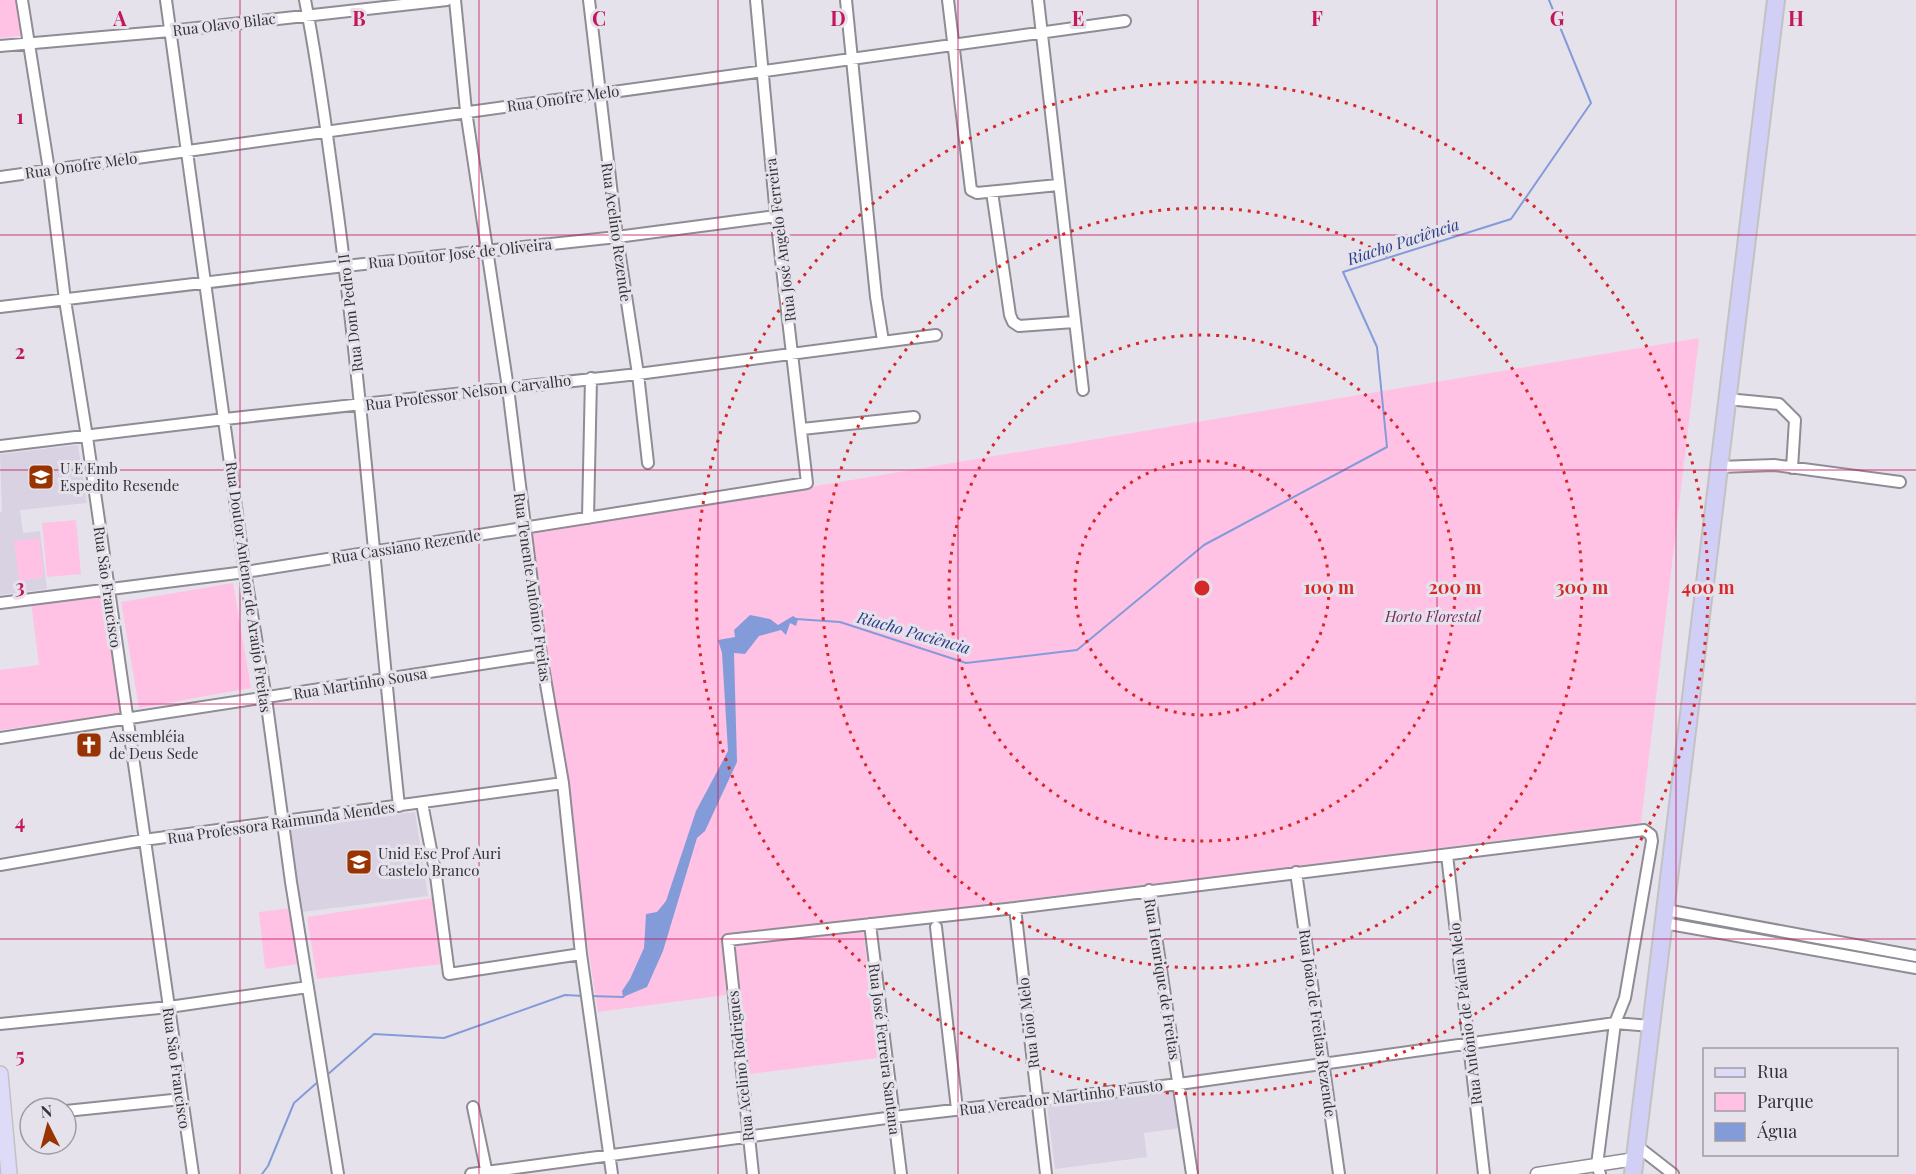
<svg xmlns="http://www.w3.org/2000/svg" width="1916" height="1174" font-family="'Playfair Display',serif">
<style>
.built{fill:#d9d2e2}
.green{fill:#ffc2e4}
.water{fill:#849bd9}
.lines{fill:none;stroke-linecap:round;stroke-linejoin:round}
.stream{stroke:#849bd9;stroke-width:2}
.minor-casing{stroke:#8f8c94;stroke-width:14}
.tertiary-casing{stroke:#8f8c94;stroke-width:15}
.primary-casing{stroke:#c2c2c2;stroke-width:18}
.trunk-casing{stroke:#c2c2c2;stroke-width:20}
.minor{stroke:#fff;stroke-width:10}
.tertiary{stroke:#fff;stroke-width:12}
.primary{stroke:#dddbf8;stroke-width:15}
.trunk{stroke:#d2cff6;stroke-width:16}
.grid{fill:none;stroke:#c2185b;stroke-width:1.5;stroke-opacity:0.55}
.ring{fill:none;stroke:#d62828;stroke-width:3;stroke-dasharray:3 6}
.labels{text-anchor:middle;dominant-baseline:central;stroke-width:6;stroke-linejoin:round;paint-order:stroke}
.street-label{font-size:15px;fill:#333235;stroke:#e6e2ec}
.poi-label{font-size:15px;fill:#333235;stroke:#e6e2ec;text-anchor:start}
.park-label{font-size:15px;font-style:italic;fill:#78295d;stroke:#e6e2ec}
.water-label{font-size:16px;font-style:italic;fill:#293e88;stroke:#e6e2ec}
.grid-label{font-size:20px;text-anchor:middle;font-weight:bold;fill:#c2185b;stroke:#e6e2ec;stroke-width:6;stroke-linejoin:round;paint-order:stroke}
.centre{fill:#d62828;stroke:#e6e2ec;stroke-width:3}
.ring-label{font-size:18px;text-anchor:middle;font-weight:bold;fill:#d62828;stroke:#e6e2ec;stroke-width:6;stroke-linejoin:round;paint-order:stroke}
</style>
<rect width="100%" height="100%" fill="#e6e2ec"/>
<path class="built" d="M 78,445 L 87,503 L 20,510 L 23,533 L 40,531 L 47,589 L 0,595 L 0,512 L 2,512 L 0,454 Z
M 415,812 L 428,896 L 302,912 L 290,827 Z
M 1176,1089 L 1181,1128 L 1144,1133 L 1147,1157 L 1055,1169 L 1047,1106 Z"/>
<path class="green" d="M 0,0 L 16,0 L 21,36 L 0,38 Z
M 1699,338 L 1641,823 L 862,920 L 878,1058 L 741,1075 L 730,935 L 723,936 L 726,995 L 598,1012 L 563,785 L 529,534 Z
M 76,520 L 81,574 L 47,577 L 42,523 Z
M 39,538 L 44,577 L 19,581 L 14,541 Z
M 233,583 L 251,688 L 139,708 L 121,602 Z
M 111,592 L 126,714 L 0,730 L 0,670 L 39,665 L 31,602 Z
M 432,898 L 442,964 L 317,979 L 307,917 Z
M 291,908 L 299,964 L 265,969 L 259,912 Z"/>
<path class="water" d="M 750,615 L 770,619 L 778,625 L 793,616 L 798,619 L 796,626 L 790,623 L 786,635 L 781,630 L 759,636 L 745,654 L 734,653 L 737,762 L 705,831 L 697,838 L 663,951 L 647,987 L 623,997 L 622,991 L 630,979 L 644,948 L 646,914 L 657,912 L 666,901 L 696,811 L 728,751 L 722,653 L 718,640 L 735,637 L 734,630 Z"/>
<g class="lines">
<path class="stream" d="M 796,619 L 840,622 L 966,663 L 1077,650 L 1204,545 L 1387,447 L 1377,347 L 1343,272 L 1511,219 L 1591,103 L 1549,0
M 590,996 L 623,997 L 625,995
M 327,1075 L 374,1034 L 444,1038 L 565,995 L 584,996
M 262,1174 L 268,1166 L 294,1103 L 320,1080"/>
<defs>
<path id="minor" d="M 22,0 L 49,170 L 65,300 L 87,437 L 193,1174
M 166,0 L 245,572 L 266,698 L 291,882 L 338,1174
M 305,0 C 318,64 326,128 335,193 C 363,396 377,602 399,806
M 455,0 L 466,111 L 508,388 L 541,655 L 563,783 L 581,954 L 612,1174
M 589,0 L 617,237 L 638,374 L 648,463
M 846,0 L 876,297 L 883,341
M 948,0 L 971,190 L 977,193 L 1058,185
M 1038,0 L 1083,390
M 0,46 L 170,31 L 447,0
M 0,177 L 1125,21
M 992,192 L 1010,315 L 1013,322 L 1019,326 L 1074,322
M 0,307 L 345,266 L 617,237 L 776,216
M 1727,399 L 1779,404 L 1795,420 L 1792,468
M 802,429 L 914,417
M 0,446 L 225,419 L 638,374 L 936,335
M 1719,467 L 1774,465 L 1900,482
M 588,518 L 591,378
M 0,603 L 245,572 L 807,483 L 776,216 L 756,0
M 0,738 L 541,655
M 422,803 L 436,876 L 449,974 L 581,954
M 1447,855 L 1484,1174
M 0,865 L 144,840 L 563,783
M 1296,872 L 1339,1174
M 1149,890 L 1192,1174
M 1015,908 L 1046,1174
M 1666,910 L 1916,956
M 1664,923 L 1916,968
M 870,924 L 901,1174
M 936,927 L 957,1109
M 0,1024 L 169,1007 L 308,987
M 473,1107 L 487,1174
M 66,1111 L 182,1099
M 1637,1146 L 1673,1174
M 471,1174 L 894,1117 L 1179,1084 L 1615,1023 L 1651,1026
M 753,1174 L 728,940 L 1015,908 L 1644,830 L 1651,835 L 1652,841 L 1625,998 L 1615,1023 L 1597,1165 L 1600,1174"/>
<path id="tertiary" d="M 1537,1174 L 1635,1159"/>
<path id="primary" d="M 0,1074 L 9,1174"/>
<path id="trunk" d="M 1633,1174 L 1776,0"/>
</defs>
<use href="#minor" class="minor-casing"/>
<use href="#tertiary" class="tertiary-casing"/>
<use href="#primary" class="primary-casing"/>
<use href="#trunk" class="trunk-casing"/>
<use href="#minor" class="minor"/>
<use href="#tertiary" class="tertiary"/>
<use href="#primary" class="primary"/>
<use href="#trunk" class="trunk"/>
</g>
<path class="grid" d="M 240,0 L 240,1174M 479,0 L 479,1174M 718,0 L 718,1174M 958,0 L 958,1174M 1198,0 L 1198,1174M 1437,0 L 1437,1174M 1676,0 L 1676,1174M 0,235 L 1916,235M 0,470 L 1916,470M 0,704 L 1916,704M 0,939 L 1916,939"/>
<g class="ring">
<circle cx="1202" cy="588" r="127"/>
<circle cx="1202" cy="588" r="253"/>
<circle cx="1202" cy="588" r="380"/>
<circle cx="1202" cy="588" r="506"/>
</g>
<defs>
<symbol id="school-square" viewBox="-11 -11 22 22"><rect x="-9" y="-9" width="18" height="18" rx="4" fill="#993402" stroke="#e6e2ec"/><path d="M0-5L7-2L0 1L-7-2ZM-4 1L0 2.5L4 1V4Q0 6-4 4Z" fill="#fff"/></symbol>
<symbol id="church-square" viewBox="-11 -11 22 22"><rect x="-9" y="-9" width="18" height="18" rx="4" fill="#993402" stroke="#e6e2ec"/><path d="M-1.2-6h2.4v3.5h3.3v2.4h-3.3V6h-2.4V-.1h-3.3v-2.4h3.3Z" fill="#fff"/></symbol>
</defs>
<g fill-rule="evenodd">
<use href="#school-square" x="26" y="462" width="30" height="30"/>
<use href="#church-square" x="74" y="730" width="30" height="30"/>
<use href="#school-square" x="344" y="847" width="30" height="30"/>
</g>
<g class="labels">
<g class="street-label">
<text transform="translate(224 24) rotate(-7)">Rua Olavo Bilac</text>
<text transform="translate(563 98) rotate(-8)">Rua Onofre Melo</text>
<text transform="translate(81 165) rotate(-8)">Rua Onofre Melo</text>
<text transform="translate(617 232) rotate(82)">Rua Acelino Rezende</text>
<text transform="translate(780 240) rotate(-97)">Rua José Angelo Ferreira</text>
<text transform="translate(460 253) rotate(-6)">Rua Doutor José de Oliveira</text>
<text transform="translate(350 313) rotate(-97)">Rua Dom Pedro II</text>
<text transform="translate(468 392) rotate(-7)">Rua Professor Nelson Carvalho</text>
<text transform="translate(406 546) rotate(-9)">Rua Cassiano Rezende</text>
<text transform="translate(108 587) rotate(82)">Rua São Francisco</text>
<text transform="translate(249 587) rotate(82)">Rua Doutor Antenor de Araújo Freitas</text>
<text transform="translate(533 587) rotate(82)">Rua Tenente Antônio Freitas</text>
<text transform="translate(360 683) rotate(-9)">Rua Martinho Sousa</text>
<text transform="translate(281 822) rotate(-8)">Rua Professora Raimunda Mendes</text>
<text transform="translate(1163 979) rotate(81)">Rua Henrique de Freitas</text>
<text transform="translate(1465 1014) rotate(-97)">Rua Antônio de Pádua Melo</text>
<text transform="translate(1028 1023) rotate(-97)">Rua Ioio Melo</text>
<text transform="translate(1318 1023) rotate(82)">Rua João de Freitas Rezende</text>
<text transform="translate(885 1049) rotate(83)">Rua José Ferreira Santana</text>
<text transform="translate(740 1066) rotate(-96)">Rua Acelino Rodrigues</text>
<text transform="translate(177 1068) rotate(82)">Rua São Francisco</text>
<text transform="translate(1061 1097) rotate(-7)">Rua Vereador Martinho Fausto</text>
</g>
<g class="poi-label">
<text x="60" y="468">U E Emb<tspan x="60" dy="17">Espedito Resende</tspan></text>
<text x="109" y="736">Assembléia<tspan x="109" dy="17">de Deus Sede</tspan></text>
<text x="378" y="853">Unid Esc Prof Auri<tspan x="378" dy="17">Castelo Branco</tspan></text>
</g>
<g class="park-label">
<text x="1433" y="616">Horto Florestal</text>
</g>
<g class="water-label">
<text transform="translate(1403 241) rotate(-18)">Riacho Paciência</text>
<text transform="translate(914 632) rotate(16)">Riacho Paciência</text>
</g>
</g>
<g class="grid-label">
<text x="120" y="26">A</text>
<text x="359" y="26">B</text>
<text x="599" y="26">C</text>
<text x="838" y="26">D</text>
<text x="1078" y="26">E</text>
<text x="1317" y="26">F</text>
<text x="1557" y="26">G</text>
<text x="1796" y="26">H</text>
<text x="20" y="124">1</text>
<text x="20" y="359">2</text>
<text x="20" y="594">3</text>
<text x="20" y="829">4</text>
<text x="20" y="1063">5</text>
</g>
<circle cx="1202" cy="588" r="9" class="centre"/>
<g class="ring-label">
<text x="1329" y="594">100 m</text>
<text x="1455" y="594">200 m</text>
<text x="1582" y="594">300 m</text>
<text x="1708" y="594">400 m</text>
</g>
<rect x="1703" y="1048" width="195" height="108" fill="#e6e2ec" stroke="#9e9ca3" stroke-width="1.5"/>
<rect x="1715" y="1068" width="30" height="9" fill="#dddbf8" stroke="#9e9ca3" stroke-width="1.5"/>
<text x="1757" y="1078" font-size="18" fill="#333235">Rua</text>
<rect x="1715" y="1093" width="30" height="18" fill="#ffc2e4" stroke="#9e9ca3" stroke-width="1.5"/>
<text x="1757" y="1108" font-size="18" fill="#333235">Parque</text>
<rect x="1715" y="1123" width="30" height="18" fill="#849bd9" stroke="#9e9ca3" stroke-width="1.5"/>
<text x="1757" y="1138" font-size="18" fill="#333235">Água</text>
<g transform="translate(48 1126) rotate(354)"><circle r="28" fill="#e6e2ec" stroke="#9e9ca3" stroke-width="1.5"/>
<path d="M0-4.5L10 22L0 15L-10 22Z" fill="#993402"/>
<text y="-9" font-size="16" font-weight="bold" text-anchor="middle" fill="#333235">N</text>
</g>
</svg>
